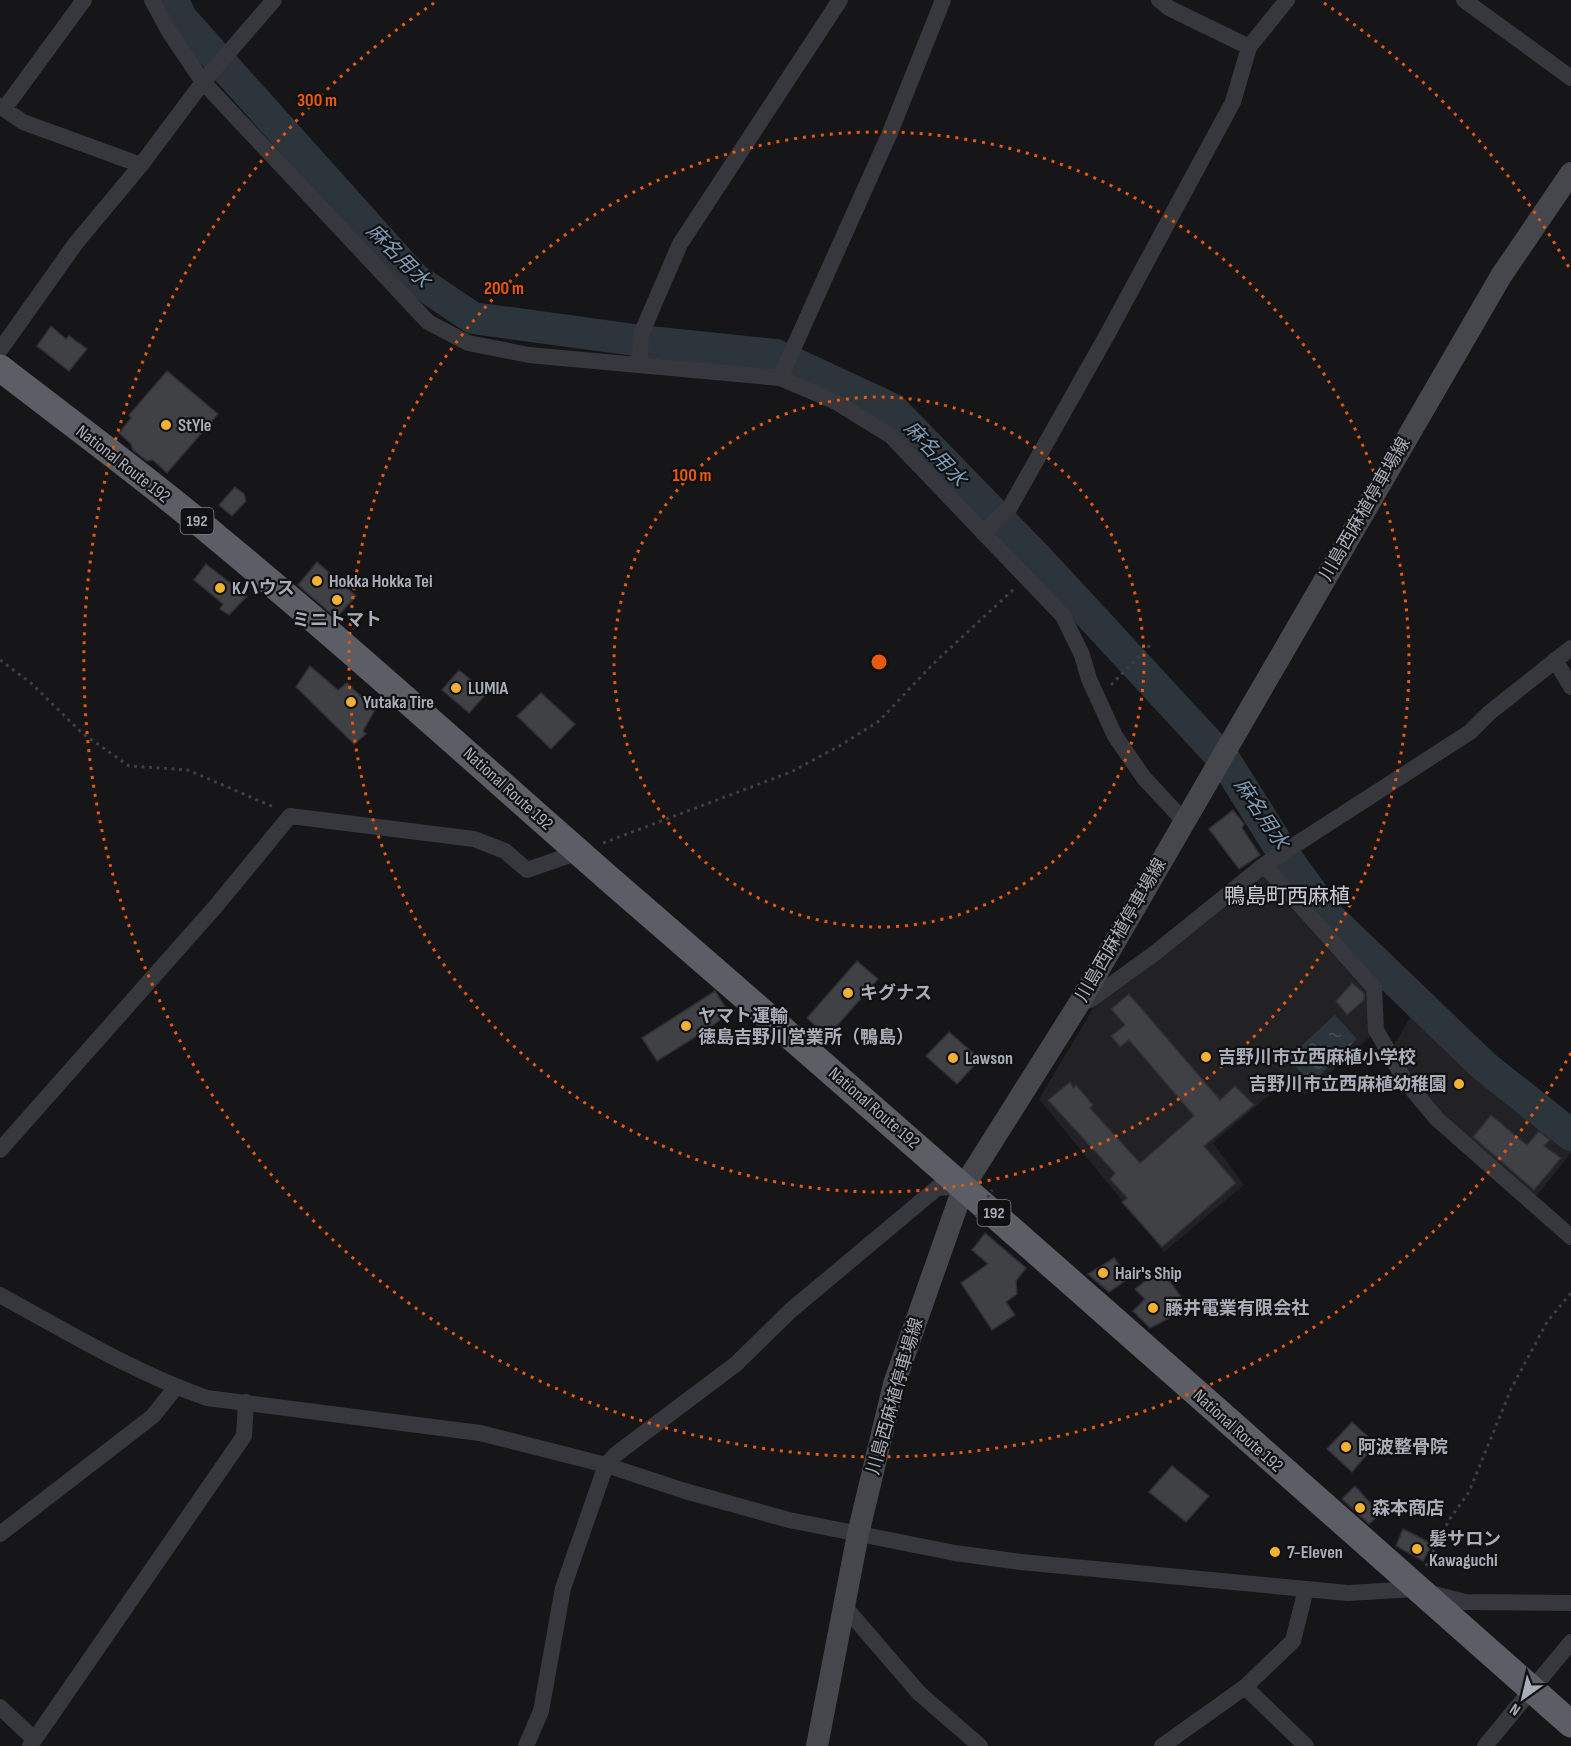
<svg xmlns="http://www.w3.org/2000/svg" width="1571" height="1746" font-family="'Sofia Sans Condensed','Noto Sans JP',sans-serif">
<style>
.built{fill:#222225}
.water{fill:url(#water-ripples)}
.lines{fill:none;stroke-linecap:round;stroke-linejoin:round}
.river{stroke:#2c353c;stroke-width:32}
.building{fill:#404145;stroke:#303034;stroke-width:1.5}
.path{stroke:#3d3f44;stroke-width:3;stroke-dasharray:3 4.5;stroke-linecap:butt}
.minor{stroke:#37383d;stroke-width:16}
.secondary{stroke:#45474d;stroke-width:22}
.trunk{stroke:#5b5e65;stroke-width:27}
.path-bridge{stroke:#3d3f44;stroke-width:3;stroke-dasharray:3 4.5;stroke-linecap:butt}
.ring{fill:none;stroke:#e8590c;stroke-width:3;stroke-dasharray:3 6}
.poi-dot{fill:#f2b134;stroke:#111113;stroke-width:2}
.labels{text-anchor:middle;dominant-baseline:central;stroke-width:4.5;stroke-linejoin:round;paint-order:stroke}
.shield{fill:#111113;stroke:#7b7e86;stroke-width:1.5}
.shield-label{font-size:16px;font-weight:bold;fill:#a8adb8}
.poi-label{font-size:18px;font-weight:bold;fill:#a8adb8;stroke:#111113;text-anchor:start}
.street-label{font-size:18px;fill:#a8adb8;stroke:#111113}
.water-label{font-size:20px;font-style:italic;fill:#7f9bb3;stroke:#111113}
.quarter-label{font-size:21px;fill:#c9ccd4;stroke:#111113}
.centre{fill:#e8590c;stroke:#111113;stroke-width:3}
.ring-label{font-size:18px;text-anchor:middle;font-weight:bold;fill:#e8590c;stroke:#111113;stroke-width:4.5;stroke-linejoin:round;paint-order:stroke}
</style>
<defs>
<pattern id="water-ripples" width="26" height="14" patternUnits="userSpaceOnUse" patternTransform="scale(1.5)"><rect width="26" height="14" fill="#2c353c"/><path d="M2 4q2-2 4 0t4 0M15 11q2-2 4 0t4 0" fill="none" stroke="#485056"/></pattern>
</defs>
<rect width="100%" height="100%" fill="#161618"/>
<path class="built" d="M 1261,874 L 1371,997 L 1372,1035 L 1305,1095 L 1289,1078 L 1213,1143 L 1244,1185 L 1164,1252 L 1039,1099 L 1094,1007 Z
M 1414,1011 L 1571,1147 L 1571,1153 L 1534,1199 L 1447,1121 L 1392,1048 Z"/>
<path class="water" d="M 1335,1015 L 1357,1039 L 1311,1084 L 1288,1058 Z"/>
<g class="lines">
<path class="river" d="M 173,0 L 181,18 L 415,279 L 473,318 L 649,342 L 776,355 L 892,409 L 1040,561 L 1226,762 L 1283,853 L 1329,917 L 1484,1066 L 1571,1135"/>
</g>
<path class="building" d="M 51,326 L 66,339 L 69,336 L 87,349 L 69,371 L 37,346 Z
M 167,371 L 218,414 L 167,473 L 153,460 L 147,461 L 133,450 L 131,444 L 119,433 L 131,418 L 129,415 Z
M 235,487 L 244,494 L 246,501 L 232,516 L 219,505 Z
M 317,562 L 356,596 L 336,618 L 298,585 Z
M 206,564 L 247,596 L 229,615 L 220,609 L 223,604 L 194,580 Z
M 310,666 L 338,690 L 347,683 L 375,710 L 363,731 L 366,734 L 354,744 L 296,687 Z
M 459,670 L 487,693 L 469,713 L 442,690 Z
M 541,693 L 575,724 L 551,749 L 517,716 Z
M 1233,810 L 1244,824 L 1242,828 L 1260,855 L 1239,869 L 1209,829 Z
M 857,961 L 878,979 L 827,1037 L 807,1018 Z
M 1352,983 L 1364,993 L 1364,1000 L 1347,1015 L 1336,1001 Z
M 715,991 L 729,1013 L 708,1029 L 657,1061 L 642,1038 Z
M 1129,994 L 1220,1100 L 1235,1086 L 1254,1105 L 1204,1146 L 1236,1183 L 1162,1247 L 1122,1202 L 1127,1198 L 1110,1179 L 1115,1173 L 1048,1100 L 1070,1082 L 1073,1088 L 1076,1085 L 1093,1105 L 1090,1108 L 1140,1163 L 1194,1116 L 1129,1040 L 1120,1047 L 1111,1036 L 1125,1025 L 1111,1009 Z
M 949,1032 L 980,1059 L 957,1084 L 926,1056 Z
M 1491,1115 L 1527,1145 L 1539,1131 L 1550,1140 L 1544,1146 L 1561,1158 L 1534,1190 L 1473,1137 Z
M 985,1233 L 1026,1268 L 1016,1281 L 1017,1294 L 1006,1302 L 1015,1315 L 992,1330 L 961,1283 L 988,1264 L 972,1250 Z
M 1114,1258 L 1129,1278 L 1109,1292 L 1088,1274 Z
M 1161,1269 L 1189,1308 L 1150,1328 L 1133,1311 L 1145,1299 L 1135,1289 Z
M 1352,1422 L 1376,1444 L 1352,1472 L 1327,1449 Z
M 1172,1466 L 1209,1496 L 1186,1522 L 1149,1492 Z
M 1355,1486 L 1380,1514 L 1369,1524 L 1342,1499 Z
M 1403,1529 L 1432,1544 L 1423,1561 L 1396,1546 Z"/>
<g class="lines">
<path class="path" d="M 0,660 L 31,683 L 82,733 L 129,766 L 188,770 L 276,808
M 1111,685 L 1152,643
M 603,843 L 791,772 L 841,745 L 879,721 L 934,663 L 1014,589
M 1426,1566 L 1449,1520 L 1469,1492 L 1511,1389 L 1547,1322 L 1571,1293"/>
<path class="minor" d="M 152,0 L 170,33 L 203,82 L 428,322 L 468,343 L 529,355 L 780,378 L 836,402 L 891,436 L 1063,616 L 1082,655 L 1089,679 L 1115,736 L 1144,778 L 1184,821
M 1159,0 L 1169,8 L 1249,47
M 1464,0 L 1571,78
M 0,106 L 23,122 L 141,165
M 4,109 L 84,0
M 0,350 L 76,243 L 141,165 L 203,82 L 274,0
M 639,364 L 642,332 L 680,244 L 840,0
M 780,378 L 889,135 L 943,0
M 983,533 L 1010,507 L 1107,335 L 1233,102 L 1249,47 L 1287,0
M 1555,660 L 1571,687
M 1264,865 L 1374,988 L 1376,1030 L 1406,1082 L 1437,1119 L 1571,1237
M 1080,1002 L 1090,1000 L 1155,953 L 1264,865 L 1470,732 L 1489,713 L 1571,648
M 0,1150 L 216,906 L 290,816 L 474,839 L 505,851 L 527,870 L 579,852
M 0,1295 C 67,1332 135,1373 207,1398 L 480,1433 L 606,1465 L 685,1491 L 789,1520 L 955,1553 L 1021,1562 L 1348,1593 L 1415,1589 L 1465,1602 L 1571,1603
M 0,1534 L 153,1416 L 176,1387
M 844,1606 L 919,1693 L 980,1746
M 1245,1687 L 1306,1746
M 0,1707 L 34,1739
M 30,1746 L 244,1436 L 246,1402
M 526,1746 L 541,1711 L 563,1588 L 606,1465 L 615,1455 L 736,1364 L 790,1311 L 937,1188 L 964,1186
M 1162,1746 L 1245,1687 L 1293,1641 L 1306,1589
M 1485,1746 L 1571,1642"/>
<path class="secondary" d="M 817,1746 L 858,1534 L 894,1384 L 964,1186 L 1080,1002 L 1501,276 L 1571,173"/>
<path class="trunk" d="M 0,368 C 71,423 145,477 214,535 C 353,650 487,772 623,891 C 941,1166 1256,1445 1571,1724"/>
<path class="path-bridge" d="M 976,1217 L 992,1190"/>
</g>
<g class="ring">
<circle cx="879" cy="662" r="265"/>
<circle cx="879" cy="662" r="530"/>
<path d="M1571 1053A795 795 0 1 1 434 3M1324 3A795 795 0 0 1 1571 271"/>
</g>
<g class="poi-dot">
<circle cx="166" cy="425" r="6"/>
<circle cx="317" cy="581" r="6"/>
<circle cx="220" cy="588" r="6"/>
<circle cx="337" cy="600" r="6"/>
<circle cx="456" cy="688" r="6"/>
<circle cx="351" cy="702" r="6"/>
<circle cx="848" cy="993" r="6"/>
<circle cx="686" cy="1026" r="6"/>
<circle cx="1206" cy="1057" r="6"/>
<circle cx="953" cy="1058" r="6"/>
<circle cx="1459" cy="1084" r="6"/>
<circle cx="1103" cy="1273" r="6"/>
<circle cx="1153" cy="1308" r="6"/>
<circle cx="1346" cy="1447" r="6"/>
<circle cx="1360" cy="1508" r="6"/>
<circle cx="1417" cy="1549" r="6"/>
<circle cx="1275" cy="1552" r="6"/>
</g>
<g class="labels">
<g class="shield">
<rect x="180.5" y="508" width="33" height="26" rx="4.5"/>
<rect x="977.5" y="1200" width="33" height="26" rx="4.5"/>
</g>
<g class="shield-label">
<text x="197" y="521">192</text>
<text x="994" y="1213">192</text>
</g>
<g class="poi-label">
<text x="178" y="425">StYle</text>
<text x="329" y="581">Hokka Hokka Tei</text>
<text x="232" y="588">Kハウス</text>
<text x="337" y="620" text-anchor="middle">ミニトマト</text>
<text x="468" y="688">LUMIA</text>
<text x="363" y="702">Yutaka Tire</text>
<text x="860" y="993">キグナス</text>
<text x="698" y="1016">ヤマト運輸<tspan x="698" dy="21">徳島吉野川営業所（鴨島）</tspan></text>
<text x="1218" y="1057">吉野川市立西麻植小学校</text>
<text x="965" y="1058">Lawson</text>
<text x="1447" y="1084" text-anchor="end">吉野川市立西麻植幼稚園</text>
<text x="1115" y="1273">Hair's Ship</text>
<text x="1165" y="1308">藤井電業有限会社</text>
<text x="1358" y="1447">阿波整骨院</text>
<text x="1372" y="1508">森本商店</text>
<text x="1429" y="1539">髪サロン<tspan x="1429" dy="21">Kawaguchi</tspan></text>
<text x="1287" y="1552">7-Eleven</text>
</g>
<g class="street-label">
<text transform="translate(123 464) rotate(38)">National Route 192</text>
<text transform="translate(1365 509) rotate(-60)">川島西麻植停車場線</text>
<text transform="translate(508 789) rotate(42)">National Route 192</text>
<text transform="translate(1121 930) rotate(-60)">川島西麻植停車場線</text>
<text transform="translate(874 1108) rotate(41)">National Route 192</text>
<text transform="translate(895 1396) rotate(-74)">川島西麻植停車場線</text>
<text transform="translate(1238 1431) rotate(42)">National Route 192</text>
</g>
<g class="water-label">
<text transform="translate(398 256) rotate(45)">麻名用水</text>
<text transform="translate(935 454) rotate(47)">麻名用水</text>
<text transform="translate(1261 814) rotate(56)">麻名用水</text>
</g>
<g class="quarter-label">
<text x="1287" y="896">鴨島町西麻植</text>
</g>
</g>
<circle cx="879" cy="662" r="9" class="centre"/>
<g class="ring-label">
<text x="317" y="106">300 m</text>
<text x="504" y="294">200 m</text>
<text x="692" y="481">100 m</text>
</g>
<g transform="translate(1523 1698) rotate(214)" stroke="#111113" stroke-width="4.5" paint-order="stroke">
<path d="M0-4.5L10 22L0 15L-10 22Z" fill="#a8adb8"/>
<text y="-9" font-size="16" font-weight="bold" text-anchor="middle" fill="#a8adb8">N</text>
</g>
</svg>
